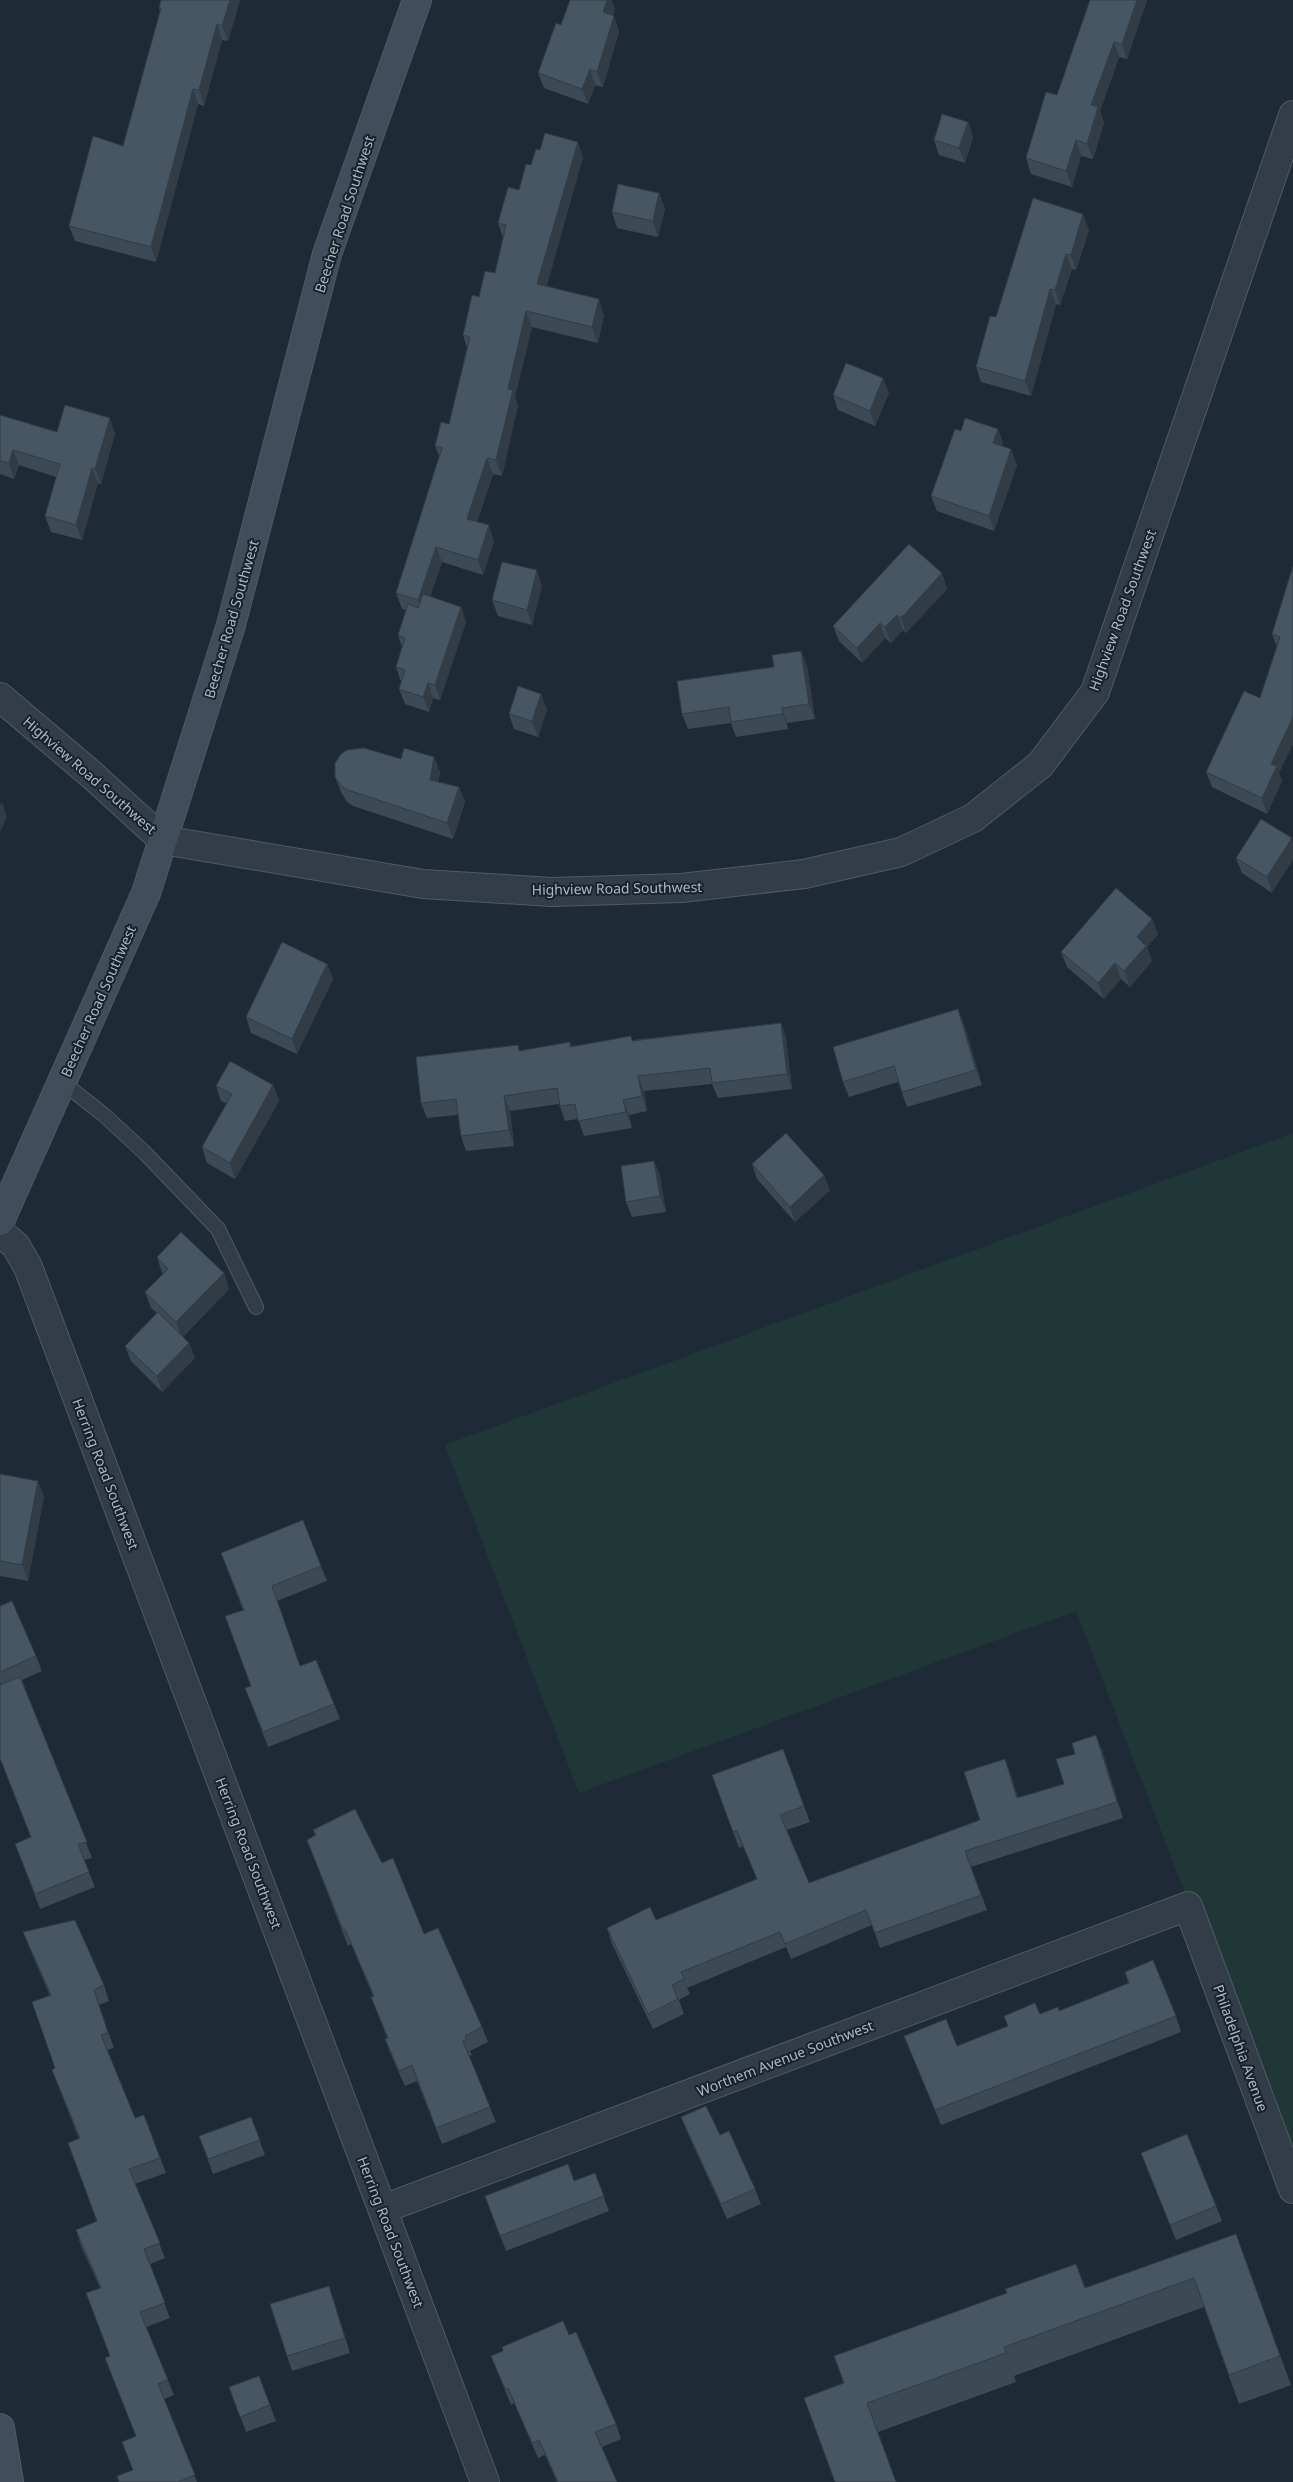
<svg xmlns="http://www.w3.org/2000/svg" width="1293" height="2482" font-family="'Noto Sans',sans-serif">
<style>
.green{fill:#203737}
.lines{fill:none;stroke-linecap:round;stroke-linejoin:round}
.lane-casing{stroke:#4f5b65;stroke-width:16}
.street-casing{stroke:#4f5b65;stroke-width:30}
.secondary-casing{stroke:#4f5b65;stroke-width:30}
.lane{stroke:#323d47;stroke-width:14}
.street{stroke:#323d47;stroke-width:28}
.secondary{stroke:#404d5a;stroke-width:28}
.wall{fill:#3c4a55}
.shaded-wall{fill:#313c45}
.building{fill:#465663;stroke:#313c45}
.labels{text-anchor:middle;dominant-baseline:central;stroke-width:4;stroke-linejoin:round;paint-order:stroke}
.street-label{font-size:14px;fill:#abb8c4;stroke:#17222b}
</style>
<rect width="100%" height="100%" fill="#1e2b36"/>
<path class="green" d="M 1293,1133 L 1293,2172 L 1076,1611 L 579,1793 L 445,1445 Z"/>
<g class="lines">
<defs>
<path id="lane" d="M 62,1082 L 104,1115 L 144,1152 L 218,1229 L 256,1307"/>
<path id="street" d="M 0,697 L 92,775 L 163,840 L 423,884 L 552,892 L 681,888 L 804,874 L 901,852 L 973,818 L 1040,765 L 1095,692 L 1293,115
M 0,1232 L 16,1246 L 28,1267 L 485,2482
M 383,2209 L 1188,1906 L 1293,2189"/>
<path id="secondary" d="M 0,1221 L 146,893 L 231,625 L 327,254 L 417,0
M 0,2428 L 9,2482"/>
</defs>
<use href="#lane" class="lane-casing"/>
<use href="#street" class="street-casing"/>
<use href="#secondary" class="secondary-casing"/>
<use href="#lane" class="lane"/>
<use href="#street" class="street"/>
<use href="#secondary" class="secondary"/>
</g>
<path class="wall" d="M 240,0 L 228,41 L 222,40 L 204,106 L 198,104 L 156,262 L 75,241 L 69,226 L 123,146 L 160,12 L 159,8 Z
M 570,0 L 611,0 L 615,10 L 613,15 L 619,31 L 603,87 L 595,85 L 588,104 L 544,88 L 538,73 L 561,25 Z
M 1147,0 L 1127,59 L 1119,57 L 1100,111 L 1104,123 L 1093,159 L 1081,156 L 1072,187 L 1031,174 L 1026,158 L 1057,95 Z
M 968,122 L 973,137 L 965,163 L 939,155 L 934,140 Z
M 583,157 L 546,287 L 604,315 L 598,343 L 532,327 L 515,397 L 518,405 L 502,476 L 493,474 L 477,522 L 494,541 L 483,575 L 442,562 L 430,597 L 461,607 L 466,622 L 440,700 L 433,698 L 429,712 L 405,704 L 399,689 L 401,682 L 396,667 L 402,647 L 398,635 L 406,610 L 402,609 L 396,593 L 439,456 L 435,446 L 449,424 L 467,348 L 463,335 L 479,297 L 495,273 L 503,238 L 498,223 L 519,190 Z
M 665,208 L 658,237 L 617,228 L 612,212 Z
M 1089,230 L 1076,270 L 1072,269 L 1060,305 L 1056,304 L 1031,396 L 981,382 L 976,367 L 996,317 Z
M 889,393 L 875,426 L 838,410 L 833,395 Z
M 0,415 L 57,432 L 115,433 L 101,484 L 98,483 L 82,540 L 51,532 L 45,516 L 56,477 L 19,465 L 14,479 L 0,474 Z
M 998,429 L 1003,444 L 1002,446 L 1017,465 L 994,531 L 937,511 L 931,496 L 961,431 Z
M 1293,566 L 1279,773 L 1282,781 L 1267,814 L 1212,787 L 1206,772 L 1260,698 L 1277,647 L 1272,634 Z
M 942,573 L 947,589 L 906,633 L 903,630 L 891,643 L 885,638 L 862,663 L 839,641 L 833,626 Z
M 542,586 L 532,625 L 498,616 L 492,600 Z
M 801,651 L 807,666 L 815,719 L 787,723 L 788,729 L 736,737 L 731,723 L 688,729 L 682,714 L 774,667 Z
M 547,709 L 538,737 L 514,729 L 509,714 Z
M 434,757 L 440,772 L 438,782 L 459,787 L 465,802 L 453,839 L 353,806 L 347,802 L 341,792 L 335,777 L 401,759 Z
M 1261,819 L 1272,893 L 1242,873 L 1236,858 Z
M 1152,919 L 1158,934 L 1147,947 L 1152,961 L 1130,987 L 1121,979 L 1104,999 L 1067,967 L 1061,952 Z
M 327,964 L 333,979 L 297,1054 L 251,1033 L 246,1017 Z
M 781,1023 L 786,1038 L 792,1089 L 718,1098 L 712,1084 L 644,1091 L 647,1111 L 629,1115 L 632,1128 L 584,1136 L 578,1119 L 565,1121 L 559,1104 L 510,1111 L 514,1146 L 466,1151 L 461,1136 L 458,1115 L 427,1118 L 421,1103 L 521,1051 L 570,1042 L 571,1046 L 633,1040 Z
M 964,1024 L 982,1085 L 907,1107 L 898,1082 L 849,1097 L 843,1082 Z
M 273,1085 L 279,1101 L 235,1179 L 207,1163 L 202,1147 L 227,1104 L 221,1101 L 216,1086 Z
M 654,1161 L 660,1176 L 666,1212 L 632,1217 L 626,1202 Z
M 752,1164 L 830,1190 L 795,1222 L 757,1179 Z
M 157,1257 L 224,1273 L 229,1289 L 183,1337 L 189,1343 L 195,1358 L 162,1392 L 131,1361 L 125,1346 L 157,1313 L 151,1308 L 145,1292 L 164,1274 L 162,1273 Z
M 0,1474 L 44,1496 L 28,1581 L 0,1576 Z
M 221,1553 L 321,1566 L 327,1581 L 277,1601 L 300,1666 L 334,1704 L 340,1719 L 268,1747 L 245,1688 L 251,1686 L 243,1610 Z
M 0,1606 L 36,1656 L 42,1671 L 22,1680 L 92,1858 L 84,1860 L 95,1887 L 40,1909 L 15,1844 L 31,1837 L 0,1759 L 0,1685 L 1,1685 L 0,1682 Z
M 783,1749 L 810,1822 L 787,1830 L 809,1883 L 980,1820 L 1011,1775 L 1018,1798 L 1064,1784 L 1102,1750 L 1123,1818 L 971,1867 L 987,1910 L 880,1948 L 872,1925 L 791,1959 L 786,1947 L 687,1988 L 690,1994 L 679,2000 L 684,2014 L 653,2029 L 612,1944 L 607,1928 L 656,1920 L 757,1879 L 743,1846 L 739,1848 L 712,1775 Z
M 313,1830 L 382,1863 L 424,1934 L 482,2027 L 488,2042 L 470,2051 L 472,2055 L 469,2056 L 496,2122 L 442,2144 L 417,2081 L 405,2086 L 391,2055 L 385,2039 L 387,2038 L 371,1997 L 373,1996 L 351,1944 L 348,1946 L 307,1840 L 315,1835 Z
M 23,1932 L 104,1985 L 109,2001 L 99,2005 L 114,2048 L 107,2050 L 135,2118 L 144,2115 L 166,2173 L 135,2184 L 165,2258 L 150,2264 L 170,2318 L 146,2327 L 174,2395 L 164,2399 L 197,2482 L 119,2482 L 133,2470 L 122,2442 L 136,2436 L 105,2358 L 110,2357 L 100,2288 L 81,2246 L 76,2230 L 97,2221 L 79,2139 L 52,2070 L 55,2068 L 50,1996 L 29,1947 Z
M 1125,1972 L 1176,2016 L 1181,2032 L 941,2125 L 904,2036 L 957,2046 L 1040,2014 L 1059,2011 L 1128,1983 Z
M 251,2117 L 265,2155 L 213,2174 L 199,2136 Z
M 681,2117 L 720,2135 L 755,2189 L 761,2204 L 727,2219 L 687,2132 Z
M 1141,2153 L 1216,2206 L 1222,2221 L 1176,2240 Z
M 595,2173 L 609,2211 L 506,2251 L 485,2196 L 574,2181 Z
M 1236,2234 L 1291,2385 L 1239,2404 L 1204,2307 L 1014,2376 L 1016,2382 L 878,2432 L 844,2383 L 1085,2288 Z
M 334,2301 L 350,2353 L 292,2371 L 287,2356 Z
M 569,2335 L 616,2424 L 621,2439 L 602,2447 L 617,2482 L 557,2482 L 545,2455 L 538,2458 L 514,2403 L 511,2405 L 491,2356 Z
M 259,2376 L 276,2421 L 246,2432 L 229,2387 Z"/>
<path class="shaded-wall" d="M 230,0 L 240,0 L 228,41 L 222,26 Z
M 607,0 L 611,0 L 615,10 L 608,27 L 603,12 Z
M 1137,0 L 1147,0 L 1127,59 L 1122,44 Z
M 614,16 L 619,31 L 603,87 L 597,72 Z
M 217,24 L 222,40 L 204,106 L 199,90 Z
M 1114,42 L 1119,57 L 1100,111 L 1104,123 L 1093,159 L 1087,144 L 1091,105 Z
M 590,69 L 595,85 L 588,104 L 582,89 Z
M 193,89 L 198,104 L 156,262 L 151,247 Z
M 968,122 L 973,137 L 965,163 L 959,148 Z
M 1076,140 L 1081,156 L 1072,187 L 1066,171 Z
M 578,142 L 583,157 L 543,300 L 537,284 Z
M 659,193 L 665,208 L 658,237 L 653,221 Z
M 1083,214 L 1089,230 L 1076,270 L 1071,255 Z
M 1066,254 L 1072,269 L 1060,305 L 1055,290 Z
M 1050,289 L 1056,304 L 1031,396 L 1025,381 Z
M 599,299 L 604,315 L 598,343 L 592,327 Z
M 526,311 L 532,327 L 515,397 L 518,405 L 502,476 L 496,460 L 508,389 Z
M 883,378 L 889,393 L 875,426 L 870,411 Z
M 110,418 L 115,433 L 101,484 L 95,469 Z
M 998,429 L 1003,444 L 998,458 L 993,443 Z
M 1011,449 L 1017,465 L 994,531 L 989,516 Z
M 13,450 L 19,465 L 14,479 L 9,463 Z
M 487,458 L 493,474 L 473,534 L 467,519 Z
M 92,468 L 98,483 L 82,540 L 76,525 Z
M 489,525 L 494,541 L 483,575 L 478,560 Z
M 436,547 L 442,562 L 423,616 L 418,600 Z
M 537,570 L 542,586 L 532,625 L 527,610 Z
M 942,573 L 947,589 L 906,633 L 901,618 Z
M 461,607 L 466,622 L 440,700 L 435,685 Z
M 897,615 L 903,630 L 891,643 L 885,627 Z
M 880,623 L 885,638 L 862,663 L 857,648 Z
M 801,651 L 807,666 L 815,719 L 809,704 Z
M 428,683 L 433,698 L 429,712 L 423,697 Z
M 541,694 L 547,709 L 538,737 L 532,721 Z
M 782,708 L 787,723 L 788,729 L 783,714 Z
M 1293,717 L 1293,745 L 1279,773 L 1282,781 L 1267,814 L 1262,798 L 1271,764 Z
M 434,757 L 440,772 L 436,795 L 430,780 Z
M 459,787 L 465,802 L 453,839 L 447,823 Z
M 2,802 L 7,817 L 0,832 L 0,805 Z
M 1292,838 L 1293,842 L 1293,860 L 1272,893 L 1267,877 Z
M 1152,919 L 1158,934 L 1147,947 L 1152,961 L 1130,987 L 1124,971 L 1137,937 Z
M 1115,963 L 1121,979 L 1104,999 L 1098,983 Z
M 327,964 L 333,979 L 297,1054 L 292,1039 Z
M 958,1009 L 964,1024 L 982,1085 L 976,1070 Z
M 781,1023 L 786,1038 L 792,1089 L 787,1074 Z
M 638,1076 L 644,1091 L 647,1111 L 642,1096 Z
M 273,1085 L 279,1101 L 235,1179 L 230,1163 Z
M 504,1096 L 510,1111 L 514,1146 L 509,1130 Z
M 623,1100 L 629,1115 L 632,1128 L 626,1112 Z
M 654,1161 L 660,1176 L 666,1212 L 660,1196 Z
M 824,1175 L 830,1190 L 795,1222 L 790,1207 Z
M 224,1273 L 229,1289 L 182,1338 L 176,1322 Z
M 189,1343 L 195,1358 L 162,1392 L 157,1376 Z
M 38,1481 L 44,1496 L 28,1581 L 22,1565 Z
M 1096,1735 L 1102,1750 L 1123,1818 L 1117,1802 Z
M 1005,1759 L 1011,1775 L 1023,1814 L 1017,1798 Z
M 329,2286 L 334,2301 L 350,2353 L 345,2338 Z"/>
<path class="building" d="M 161,0 L 230,0 L 222,26 L 217,24 L 199,90 L 193,89 L 151,247 L 69,226 L 93,136 L 123,146 L 161,8 L 159,8 Z
M 570,0 L 607,0 L 603,12 L 614,16 L 597,72 L 590,69 L 582,89 L 538,73 L 556,23 L 561,25 Z
M 1090,0 L 1137,0 L 1122,44 L 1114,42 L 1091,105 L 1098,107 L 1087,144 L 1076,140 L 1066,171 L 1026,158 L 1046,92 L 1057,95 Z
M 942,114 L 968,122 L 959,148 L 934,140 Z
M 545,133 L 578,142 L 537,284 L 599,299 L 592,327 L 526,311 L 508,389 L 513,390 L 496,460 L 487,458 L 467,519 L 489,525 L 478,560 L 436,547 L 418,600 L 396,593 L 442,448 L 435,446 L 441,422 L 449,424 L 470,337 L 463,335 L 472,295 L 479,297 L 485,271 L 495,273 L 506,225 L 498,223 L 508,187 L 519,190 L 526,164 L 531,165 L 536,149 L 540,150 Z
M 618,184 L 659,193 L 653,221 L 612,212 Z
M 1033,198 L 1083,214 L 1071,255 L 1066,254 L 1055,290 L 1050,289 L 1025,381 L 976,367 L 990,316 L 996,317 Z
M 846,363 L 883,378 L 870,411 L 833,395 Z
M 65,405 L 110,418 L 95,469 L 92,468 L 76,525 L 45,516 L 60,464 L 13,450 L 9,463 L 0,461 L 0,415 L 57,432 Z
M 965,418 L 998,429 L 993,443 L 1011,449 L 989,516 L 931,496 L 955,429 L 961,431 Z
M 909,544 L 942,573 L 901,618 L 897,615 L 885,627 L 880,623 L 857,648 L 833,626 Z
M 502,562 L 537,570 L 527,610 L 492,600 Z
M 1293,566 L 1293,717 L 1271,764 L 1277,766 L 1262,798 L 1206,772 L 1244,691 L 1260,698 L 1280,637 L 1272,634 Z
M 423,594 L 461,607 L 435,685 L 428,683 L 423,697 L 399,689 L 405,670 L 396,667 L 405,638 L 398,635 L 408,604 L 418,608 Z
M 801,651 L 809,704 L 782,708 L 783,714 L 731,722 L 729,707 L 682,714 L 677,681 L 774,667 L 772,655 Z
M 518,686 L 541,694 L 532,721 L 509,714 Z
M 364,748 L 401,759 L 404,748 L 434,757 L 430,780 L 459,787 L 447,823 L 348,790 L 341,786 L 335,777 L 335,763 L 341,754 L 347,750 Z
M 1261,819 L 1292,838 L 1267,877 L 1236,858 Z
M 1116,888 L 1152,919 L 1137,937 L 1146,946 L 1124,971 L 1115,963 L 1098,983 L 1061,952 Z
M 282,942 L 327,964 L 292,1039 L 246,1017 Z
M 958,1009 L 976,1070 L 902,1092 L 894,1066 L 843,1082 L 833,1047 Z
M 781,1023 L 787,1074 L 712,1083 L 710,1068 L 638,1076 L 642,1096 L 623,1100 L 626,1112 L 578,1121 L 575,1104 L 560,1106 L 557,1088 L 504,1096 L 509,1130 L 461,1136 L 456,1099 L 421,1103 L 416,1057 L 518,1045 L 519,1051 L 570,1042 L 570,1047 L 631,1036 L 632,1041 Z
M 230,1061 L 273,1085 L 230,1163 L 202,1147 L 232,1094 L 216,1086 Z
M 786,1133 L 824,1175 L 790,1207 L 752,1164 Z
M 654,1161 L 660,1196 L 626,1202 L 621,1166 Z
M 181,1232 L 224,1273 L 176,1322 L 145,1292 L 168,1269 L 157,1257 Z
M 158,1312 L 189,1343 L 157,1376 L 125,1346 Z
M 0,1474 L 38,1481 L 22,1565 L 0,1561 Z
M 303,1520 L 321,1566 L 272,1586 L 300,1666 L 316,1660 L 334,1704 L 263,1732 L 245,1688 L 251,1686 L 225,1616 L 244,1610 L 221,1553 Z
M 12,1601 L 36,1656 L 0,1672 L 0,1606 Z
M 20,1677 L 87,1842 L 78,1844 L 89,1872 L 35,1894 L 15,1844 L 31,1837 L 0,1758 L 0,1685 Z
M 1096,1735 L 1117,1802 L 965,1851 L 981,1895 L 875,1933 L 866,1910 L 785,1944 L 780,1932 L 681,1972 L 684,1979 L 672,1985 L 678,1999 L 648,2014 L 607,1928 L 650,1907 L 656,1920 L 757,1879 L 737,1831 L 733,1832 L 712,1775 L 783,1749 L 804,1806 L 780,1815 L 809,1883 L 980,1820 L 964,1772 L 1005,1759 L 1017,1798 L 1064,1784 L 1056,1759 L 1075,1754 L 1072,1743 Z
M 355,1809 L 382,1863 L 393,1858 L 424,1934 L 438,1928 L 482,2027 L 465,2036 L 466,2040 L 463,2041 L 490,2107 L 436,2128 L 412,2065 L 399,2071 L 385,2039 L 388,2038 L 371,1997 L 374,1996 L 345,1929 L 343,1930 L 307,1840 L 316,1835 L 313,1830 Z
M 75,1920 L 104,1985 L 94,1990 L 108,2033 L 101,2035 L 135,2118 L 144,2115 L 160,2158 L 129,2169 L 160,2243 L 144,2249 L 165,2303 L 140,2312 L 168,2380 L 158,2384 L 195,2475 L 178,2482 L 119,2482 L 117,2476 L 133,2470 L 122,2442 L 136,2436 L 105,2358 L 110,2356 L 86,2293 L 101,2288 L 76,2230 L 97,2221 L 68,2143 L 80,2138 L 52,2070 L 55,2068 L 32,2002 L 51,1995 L 23,1932 Z
M 1153,1960 L 1176,2016 L 935,2110 L 904,2036 L 946,2019 L 957,2046 L 1008,2026 L 1004,2016 L 1035,2003 L 1040,2014 L 1058,2007 L 1059,2011 L 1129,1983 L 1125,1972 Z
M 706,2106 L 720,2135 L 729,2131 L 755,2189 L 721,2204 L 681,2117 Z
M 251,2117 L 260,2140 L 208,2159 L 199,2136 Z
M 1187,2134 L 1216,2206 L 1170,2225 L 1141,2153 Z
M 568,2164 L 574,2181 L 595,2173 L 604,2196 L 500,2236 L 485,2196 Z
M 1236,2234 L 1280,2356 L 1229,2375 L 1194,2278 L 1004,2347 L 1006,2353 L 867,2403 L 896,2482 L 835,2482 L 804,2398 L 844,2383 L 834,2356 L 1007,2293 L 1005,2289 L 1076,2264 L 1085,2288 Z
M 329,2286 L 345,2338 L 287,2356 L 270,2304 Z
M 563,2321 L 569,2335 L 576,2332 L 616,2424 L 595,2432 L 617,2482 L 558,2482 L 539,2440 L 532,2443 L 508,2388 L 505,2389 L 491,2356 L 503,2351 L 502,2347 Z
M 259,2376 L 270,2405 L 240,2417 L 229,2387 Z"/>
<g class="labels">
<g class="street-label">
<text transform="translate(344 214) rotate(-72)">Beecher Road Southwest</text>
<text transform="translate(1122 610) rotate(-70)">Highview Road Southwest</text>
<text transform="translate(231 619) rotate(-74)">Beecher Road Southwest</text>
<text transform="translate(90 775) rotate(41)">Highview Road Southwest</text>
<text transform="translate(617 888) rotate(-1)">Highview Road Southwest</text>
<text transform="translate(98 1001) rotate(-66)">Beecher Road Southwest</text>
<text transform="translate(106 1474) rotate(69)">Herring Road Southwest</text>
<text transform="translate(249 1853) rotate(69)">Herring Road Southwest</text>
<text transform="translate(1241 2048) rotate(70)">Philadelphia Avenue</text>
<text transform="translate(785 2058) rotate(-21)">Worthem Avenue Southwest</text>
<text transform="translate(391 2232) rotate(69)">Herring Road Southwest</text>
</g>
</g>
</svg>
